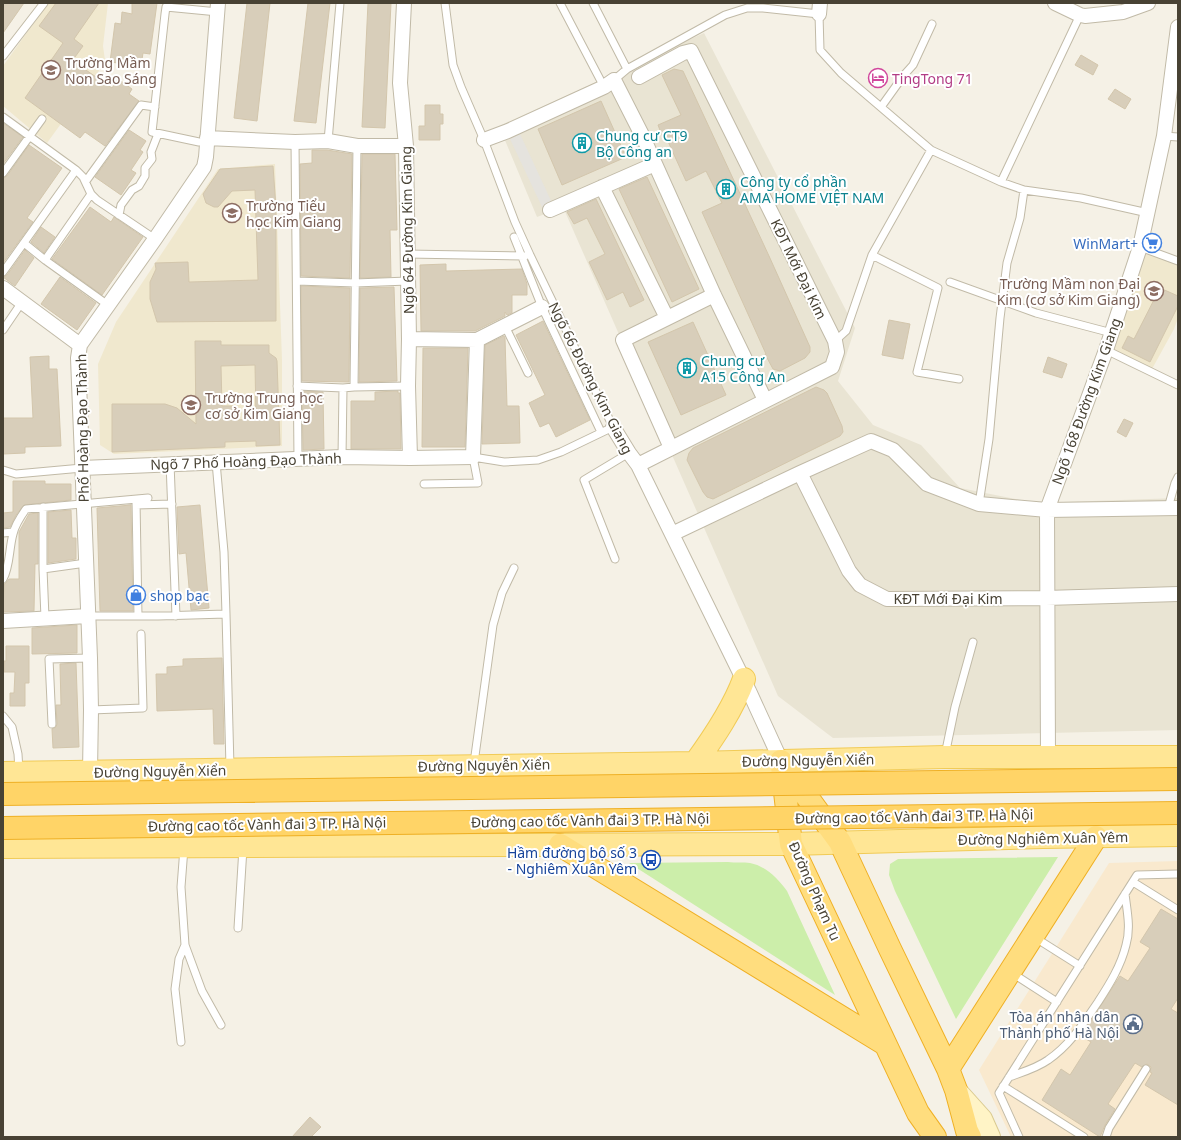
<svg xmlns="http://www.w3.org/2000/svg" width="1181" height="1140" font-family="'Noto Sans',sans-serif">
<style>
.residential{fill:#e9e4d3}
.commercial{fill:#f9e9ce}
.education{fill:#f0e8ce}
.green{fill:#cea}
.parking{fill:#e5e3de}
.building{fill:#d8ceba;stroke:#d3c6ac;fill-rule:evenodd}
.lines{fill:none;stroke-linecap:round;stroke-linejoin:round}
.service-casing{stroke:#c1baa7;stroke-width:9}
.minor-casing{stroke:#c1baa7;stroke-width:16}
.secondary-casing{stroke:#daca90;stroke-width:22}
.primary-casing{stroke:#f1cb57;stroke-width:24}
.trunk-casing{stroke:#efb025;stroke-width:24}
.service{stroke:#fff;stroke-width:7}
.minor{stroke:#fff;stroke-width:14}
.secondary{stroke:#fff4c6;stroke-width:20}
.primary{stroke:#ffe695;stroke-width:22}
.trunk{stroke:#ffdd7e;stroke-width:22}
.motorway-bridge-casing{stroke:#efb025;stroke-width:24;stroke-linecap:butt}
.motorway-bridge{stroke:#ffd467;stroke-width:22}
.labels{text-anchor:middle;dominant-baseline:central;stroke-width:4;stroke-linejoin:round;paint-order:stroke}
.education-label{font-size:14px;fill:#785e54;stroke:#fff;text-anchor:start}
.hotel-label{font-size:14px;fill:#b23c85;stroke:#fff;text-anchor:start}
.culture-label{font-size:14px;fill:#0d838f;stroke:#fff;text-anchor:start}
.street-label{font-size:14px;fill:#484234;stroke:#fff}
.shop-label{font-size:14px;fill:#366cbe;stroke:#fff;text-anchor:end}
.transit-label{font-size:14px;fill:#164399;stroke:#fff;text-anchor:end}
.service-label{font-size:14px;fill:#4e5e75;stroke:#fff;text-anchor:end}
</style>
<rect width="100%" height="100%" fill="#f5f1e6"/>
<path class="residential" d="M 704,33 L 855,328 L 838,381 L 873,425 L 921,445 L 960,488 L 1035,503 L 1178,498 L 1178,730 L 833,738 L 778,696 L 563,207 L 537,217 L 499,126 Z"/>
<path class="commercial" d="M 1178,861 L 1178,1137 L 1011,1137 L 979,1070 L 1109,863 Z"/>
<path class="education" d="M 48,3 L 108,3 L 103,46 L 105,60 L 97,74 L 47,143 L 3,106 L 3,66 Z
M 275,164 L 282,360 L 282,446 L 114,454 L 100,445 L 98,364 L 116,322 L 218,169 Z
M 1145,253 L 1178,264 L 1178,318 L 1174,329 L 1152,369 L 1110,348 Z"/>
<path class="green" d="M 1058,857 L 956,1019 L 895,891 L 889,875 L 890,864 L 898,859 Z
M 728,862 C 735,863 744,862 750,863 C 766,866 778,879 787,891 L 835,995 L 629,863 Z"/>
<path class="parking" d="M 520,134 L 553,205 L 543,209 L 510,139 Z"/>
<path class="building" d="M 3,3 L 24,3 L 3,33 Z
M 56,3 L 99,3 L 74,39 L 83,46 L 75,57 L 67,57 L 112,88 L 118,79 L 132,89 L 129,94 L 139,101 L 105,146 L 85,132 L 80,138 L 25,98 L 63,43 L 39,26 Z
M 132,3 L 157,3 L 150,54 L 143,53 L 141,66 L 110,62 L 115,23 L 121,24 L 122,12 L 132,14 Z
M 247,3 L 270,3 L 257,121 L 234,118 Z
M 308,3 L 330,3 L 316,123 L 294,121 Z
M 368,3 L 391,3 L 385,128 L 362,127 Z
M 1081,55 L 1098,65 L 1093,75 L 1075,65 Z
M 674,69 L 683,71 L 769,256 L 810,347 L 810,352 L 805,358 L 780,371 L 773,369 L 765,354 L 766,354 L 702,212 L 722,203 L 706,171 L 686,181 L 666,137 L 663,138 L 658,125 L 681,115 L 662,75 Z
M 1115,89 L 1131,99 L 1125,109 L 1108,99 Z
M 601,101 L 626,157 L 562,185 L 538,129 Z
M 425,105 L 440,105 L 440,114 L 443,114 L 443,124 L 440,124 L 440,140 L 419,140 L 419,126 L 425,126 Z
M 3,123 L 23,137 L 3,164 Z
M 129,130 L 146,141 L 140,150 L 143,152 L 131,170 L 136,173 L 121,195 L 95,177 Z
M 29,145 L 62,168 L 27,218 L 33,222 L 3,263 L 3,178 L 7,176 Z
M 312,150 L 327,150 L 352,154 L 350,278 L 301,276 L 300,164 L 312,163 Z
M 362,154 L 395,154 L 397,230 L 390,230 L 391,277 L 360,278 Z
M 273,166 L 276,208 L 276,321 L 157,322 L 150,299 L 150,282 L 156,269 L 155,263 L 188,262 L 189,282 L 258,280 L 255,190 L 232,191 L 218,207 L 214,207 L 206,203 L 203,194 L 220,169 Z
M 647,177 L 699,289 L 672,302 L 619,189 Z
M 596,199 L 644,300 L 630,307 L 623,292 L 607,300 L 589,262 L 605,254 L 587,218 L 574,224 L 567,212 Z
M 90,207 L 111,222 L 114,217 L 143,237 L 102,295 L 52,259 Z
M 41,227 L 55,237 L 44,253 L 31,242 Z
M 25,250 L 34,258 L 15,286 L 3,277 L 7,275 Z
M 446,264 L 446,271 L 522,269 L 527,284 L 527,295 L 512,295 L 512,313 L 507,315 L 505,312 L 505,316 L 475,331 L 421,331 L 420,265 Z
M 60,277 L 96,303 L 77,330 L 41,304 Z
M 301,286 L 350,288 L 349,382 L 302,381 Z
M 394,287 L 397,381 L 359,382 L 360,288 Z
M 1160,288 L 1178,296 L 1178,306 L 1150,362 L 1122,348 L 1128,336 L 1134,339 Z
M 889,320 L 910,324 L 903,359 L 882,355 Z
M 543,321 L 590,420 L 556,437 L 549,423 L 540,427 L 529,403 L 545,395 L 516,335 Z
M 693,322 L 726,395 L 681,415 L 648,342 Z
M 504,336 L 505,338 L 507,406 L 519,406 L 520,443 L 482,444 L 485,345 Z
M 195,341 L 221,341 L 221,345 L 269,345 L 269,353 L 276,358 L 277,361 L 280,445 L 256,446 L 256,441 L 225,442 L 225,447 L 112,452 L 112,404 L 165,404 L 177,408 L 196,424 ZM 255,365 L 256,419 L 236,420 L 236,410 L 233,406 L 222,406 L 221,366 Z
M 423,348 L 468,348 L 465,447 L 422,447 Z
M 49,356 L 49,369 L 57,369 L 61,446 L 25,447 L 25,453 L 3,454 L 3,418 L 33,418 L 30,357 Z
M 1048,357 L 1067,364 L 1062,378 L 1043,372 Z
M 816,387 L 824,390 L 827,393 L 842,426 L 843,432 L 840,436 L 713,499 L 707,497 L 703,492 L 687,460 L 689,453 L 693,448 Z
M 302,391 L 323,392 L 324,449 L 303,450 Z
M 398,391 L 398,393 L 400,393 L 401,449 L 351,449 L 351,401 L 375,401 L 375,392 Z
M 1124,419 L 1133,423 L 1126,437 L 1117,432 Z
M 13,481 L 45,481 L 45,484 L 71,484 L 71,500 L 24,505 L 16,515 L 10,527 L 3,528 L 3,513 L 13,512 Z
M 131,505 L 133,611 L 100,611 L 97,508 Z
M 200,505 L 209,608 L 191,610 L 186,553 L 179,554 L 177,507 Z
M 71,510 L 72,538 L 76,538 L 76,559 L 48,563 L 48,512 Z
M 38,513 L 38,564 L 35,564 L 34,611 L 3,612 L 4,584 L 6,583 L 9,579 L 19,579 L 19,532 L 29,514 Z
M 77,625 L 77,653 L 32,654 L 32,628 Z
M 6,646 L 29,646 L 29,683 L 25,683 L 25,706 L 10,706 L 10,693 L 14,693 L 15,672 L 4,672 L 4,661 L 6,661 Z
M 222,658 L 224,744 L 214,744 L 213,709 L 157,711 L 156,674 L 167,674 L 167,667 L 183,666 L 183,659 Z
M 76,663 L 79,747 L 53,748 L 52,729 L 56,727 L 57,724 L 56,705 L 61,705 L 60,664 Z
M 1161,909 L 1178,919 L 1178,998 L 1171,1009 L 1178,1013 L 1178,1105 L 1145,1085 L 1152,1073 L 1150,1072 L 1151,1067 L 1147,1064 L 1142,1067 L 1135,1063 L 1108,1104 L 1115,1109 L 1105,1125 L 1100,1137 L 1042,1100 L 1061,1069 L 1070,1075 L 1091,1042 L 1081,1036 L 1120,976 L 1128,981 L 1150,948 L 1140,942 Z
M 310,1117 L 321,1127 L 311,1137 L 292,1137 Z"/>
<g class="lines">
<defs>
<path id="service" d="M 560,3 L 604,87
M 593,3 L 627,69
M 3,56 L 44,3
M 614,80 L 627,69 L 725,15 L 747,8 L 763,8 L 819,14 L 820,50 L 841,73 L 931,150 L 1001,182 L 1024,190 L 1081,198 L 1148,213
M 881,107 L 904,75 L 913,65 L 932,24
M 3,117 L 76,170 L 83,177 L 91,194 L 97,200 L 155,239
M 1164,136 L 1178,137
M 328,141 L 340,3
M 199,142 L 152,132 L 165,14 L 166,7 L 218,12
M 295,142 L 298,459
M 3,173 L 42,119
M 86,181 L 141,105 L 155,107
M 1001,182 L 1080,15
M 119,215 L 121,205 L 132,190 L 139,186 L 145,176 L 145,168 L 152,159 L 151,152 L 158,134
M 514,237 L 542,307 L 601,432
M 24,243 L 45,260 L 91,194
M 1140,247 L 1178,261
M 407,254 L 525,256
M 872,255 L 938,288 L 917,372 L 959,379
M 45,260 L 108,305
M 3,272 L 76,170
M 297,281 L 355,283 L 408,281
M 950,282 L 1036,313 L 1112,333
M 505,326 L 528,373
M 3,330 L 22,302
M 835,341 L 846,331 L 872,255 L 931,150
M 1106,350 L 1178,385
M 297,386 L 343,388
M 354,387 L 357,146
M 342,457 L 343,388 L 354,387 L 408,386
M 216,462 L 224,552 L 226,614 L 230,767
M 170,463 L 176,616
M 3,470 L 16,474 L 82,468
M 424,484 L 478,483 L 473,457 L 504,462 L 538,460 L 561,452 L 613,427 L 530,255 L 515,222 L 484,140 L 461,87 L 453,65 L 445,3
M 136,500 L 138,616
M 979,504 L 989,439 L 1000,318 L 1007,263 L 1020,218 L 1024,190
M 136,505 L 172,504
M 43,507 L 43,569 L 86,563
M 1168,508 L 1175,483 L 1178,477
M 3,533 L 13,532
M 615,559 L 584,480 L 629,453
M 43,569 L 45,618
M 3,579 C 10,567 9,548 13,534 C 15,525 21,516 26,509 L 148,498
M 88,616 L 158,616 L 226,614
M 91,710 L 143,708 L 141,634
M 3,716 L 12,727 L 18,754 L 19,771
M 52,724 L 49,659 L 90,658
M 945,755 L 955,707 L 973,642
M 474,763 L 493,625 L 502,593 L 514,568
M 184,848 L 181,887 L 185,945 L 202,991 L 221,1025
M 1133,882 L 1178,910
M 238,928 L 243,848
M 1034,937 L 1080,966
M 1012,973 L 1057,1002
M 181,1042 L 175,989 L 179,959 L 185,945
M 1009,1077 C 1023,1072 1037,1068 1048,1060 C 1070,1045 1083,1024 1098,1002 C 1109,985 1121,966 1126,945 C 1131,928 1127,911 1125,894
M 1003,1086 L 1084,1137
M 1019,1137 L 999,1093 L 1137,875 L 1178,874
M 1106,1137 L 1109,1128 L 1146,1069"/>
<path id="minor" d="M 404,3 L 400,83 L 406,146 L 409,339 L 408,386 L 410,458
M 1055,3 L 1080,15 L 1085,16 L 1123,12 L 1148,3
M 819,14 L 820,3
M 207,138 L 295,142 L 328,141 L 357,146 L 406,146
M 484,140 L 508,131 L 604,87 L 614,80 L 643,137 L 714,295 L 765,400
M 602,187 L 667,318
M 550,210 L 655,164
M 3,288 L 80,345
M 409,339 L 477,340 L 542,307
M 613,427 L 629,453 L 638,465 L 749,691 L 781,761
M 671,448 L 623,340 L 714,295
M 638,465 L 832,367 L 837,352 L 835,341 L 691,51 L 683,53 L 639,77
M 82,468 L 342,457 L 410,458 L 473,457 L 477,340
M 800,473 L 849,571 L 860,585 L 887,599 L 1046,598 L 1178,594
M 672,534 L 800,473 L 871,441 L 893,450 L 927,484 L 979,504 L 1047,510 L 1178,508
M 3,621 L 88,616
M 1048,758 L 1047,510 L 1106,350 L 1140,247 L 1164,136 L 1178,27
M 90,772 L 91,710 L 90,658 L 78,358 L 80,345 L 155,239 L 204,167 L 206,157 L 218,3"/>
<path id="secondary" d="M 956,1090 L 982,1119 L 990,1137"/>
<path id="primary" d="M 695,763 C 714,737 733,709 744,679
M 3,773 L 695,763 L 945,757 L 1178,757
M 3,847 L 791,844 L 1043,837 L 1178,835"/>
<path id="trunk" d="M 781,761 L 840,842 L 890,949 L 948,1069 L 956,1090 L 967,1131 L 970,1137
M 782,766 L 791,844 L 918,1113 L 935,1137
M 560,845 L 885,1044
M 948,1069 L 1096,837"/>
</defs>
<use href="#service" class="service-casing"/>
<use href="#minor" class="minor-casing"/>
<use href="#secondary" class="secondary-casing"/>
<use href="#primary" class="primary-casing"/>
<use href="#trunk" class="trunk-casing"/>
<use href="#service" class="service"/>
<use href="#minor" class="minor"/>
<use href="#secondary" class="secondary"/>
<use href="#primary" class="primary"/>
<use href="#trunk" class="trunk"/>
<defs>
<path id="motorway-bridge" d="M 3,794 L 1178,779
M 3,828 L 1178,813"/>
</defs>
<use href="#motorway-bridge" class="motorway-bridge-casing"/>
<use href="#motorway-bridge" class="motorway-bridge"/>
</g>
<defs>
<symbol id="school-ring" viewBox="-11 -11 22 22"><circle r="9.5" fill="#fff" stroke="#8d6e63" stroke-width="1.5"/><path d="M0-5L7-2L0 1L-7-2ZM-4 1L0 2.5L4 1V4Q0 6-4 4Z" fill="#8d6e63"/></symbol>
<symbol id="hotel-ring" viewBox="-11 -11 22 22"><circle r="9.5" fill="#fff" stroke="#d1479c" stroke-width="1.5"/><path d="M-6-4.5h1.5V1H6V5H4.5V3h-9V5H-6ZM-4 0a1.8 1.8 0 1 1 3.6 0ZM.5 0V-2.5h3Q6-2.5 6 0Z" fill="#d1479c"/></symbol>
<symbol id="building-ring" viewBox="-11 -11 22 22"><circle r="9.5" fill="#fff" stroke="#0f9aa8" stroke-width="1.5"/><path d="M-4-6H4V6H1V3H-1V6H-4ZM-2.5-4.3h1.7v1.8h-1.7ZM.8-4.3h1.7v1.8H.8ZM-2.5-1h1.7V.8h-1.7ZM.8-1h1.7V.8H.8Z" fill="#0f9aa8"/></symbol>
<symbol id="supermarket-ring" viewBox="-11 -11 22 22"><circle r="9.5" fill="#fff" stroke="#3f7fe0" stroke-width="1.5"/><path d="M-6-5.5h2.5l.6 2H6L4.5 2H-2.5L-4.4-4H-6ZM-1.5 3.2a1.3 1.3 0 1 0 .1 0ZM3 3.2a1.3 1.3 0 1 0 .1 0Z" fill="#3f7fe0"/></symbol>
<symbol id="shop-ring" viewBox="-11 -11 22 22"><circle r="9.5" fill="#fff" stroke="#3f7fe0" stroke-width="1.5"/><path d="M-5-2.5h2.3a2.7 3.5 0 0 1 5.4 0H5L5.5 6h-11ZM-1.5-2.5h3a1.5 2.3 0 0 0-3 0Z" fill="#3f7fe0"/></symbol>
<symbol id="bus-ring" viewBox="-11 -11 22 22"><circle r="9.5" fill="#fff" stroke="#1a4fb4" stroke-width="1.5"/><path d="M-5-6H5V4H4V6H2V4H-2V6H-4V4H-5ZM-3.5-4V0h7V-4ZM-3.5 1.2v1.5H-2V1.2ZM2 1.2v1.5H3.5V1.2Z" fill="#1a4fb4"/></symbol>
<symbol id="civic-ring" viewBox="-11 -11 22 22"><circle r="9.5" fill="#fff" stroke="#5c6f8a" stroke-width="1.5"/><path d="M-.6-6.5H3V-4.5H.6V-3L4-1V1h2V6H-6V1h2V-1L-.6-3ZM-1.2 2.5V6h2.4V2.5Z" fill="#5c6f8a"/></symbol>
</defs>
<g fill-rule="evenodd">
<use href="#school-ring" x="40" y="59" width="22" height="22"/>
<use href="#hotel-ring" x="867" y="67" width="22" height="22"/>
<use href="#building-ring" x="571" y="132" width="22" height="22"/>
<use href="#building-ring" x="715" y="178" width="22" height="22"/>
<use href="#school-ring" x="221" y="202" width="22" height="22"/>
<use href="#supermarket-ring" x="1141" y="232" width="22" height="22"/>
<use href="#school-ring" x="1143" y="280" width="22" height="22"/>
<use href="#building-ring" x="676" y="357" width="22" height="22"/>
<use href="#school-ring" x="180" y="394" width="22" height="22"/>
<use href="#shop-ring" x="125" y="584" width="22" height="22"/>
<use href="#bus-ring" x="640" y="849" width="22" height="22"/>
<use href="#civic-ring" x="1122" y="1013" width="22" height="22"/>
</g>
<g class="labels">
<g class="education-label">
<text x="65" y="62">Trường Mầm<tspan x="65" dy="16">Non Sao Sáng</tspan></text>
<text x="246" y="205">Trường Tiểu<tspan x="246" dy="16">học Kim Giang</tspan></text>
<text x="1140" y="283" text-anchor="end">Trường Mầm non Đại<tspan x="1140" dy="16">Kim (cơ sở Kim Giang)</tspan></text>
<text x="205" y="397">Trường Trung học<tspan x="205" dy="16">cơ sở Kim Giang</tspan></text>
</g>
<g class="hotel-label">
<text x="892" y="78">TingTong 71</text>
</g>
<g class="culture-label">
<text x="596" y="135">Chung cư CT9<tspan x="596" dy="16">Bộ Công an</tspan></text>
<text x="740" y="181">Công ty cổ phần<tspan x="740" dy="16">AMA HOME VIỆT NAM</tspan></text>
<text x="701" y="360">Chung cư<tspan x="701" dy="16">A15 Công An</tspan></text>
</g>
<g class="street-label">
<text transform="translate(407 230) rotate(-91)">Ngõ 64 Đường Kim Giang</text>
<text transform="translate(799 269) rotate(64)">KĐT Mới Đại Kim</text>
<text transform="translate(591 378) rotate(63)">Ngõ 66 Đường Kim Giang</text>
<text transform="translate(1086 401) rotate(-70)">Ngõ 168 Đường Kim Giang</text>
<text transform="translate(82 428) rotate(-91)">Phố Hoàng Đạo Thành</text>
<text transform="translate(246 461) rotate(-2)">Ngõ 7 Phố Hoàng Đạo Thành</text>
<text x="948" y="598">KĐT Mới Đại Kim</text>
<text transform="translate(808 760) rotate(-1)">Đường Nguyễn Xiển</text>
<text transform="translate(484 765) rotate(-1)">Đường Nguyễn Xiển</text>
<text transform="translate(160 771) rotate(-1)">Đường Nguyễn Xiển</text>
<text transform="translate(914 816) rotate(-1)">Đường cao tốc Vành đai 3 TP. Hà Nội</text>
<text transform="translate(590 820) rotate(-1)">Đường cao tốc Vành đai 3 TP. Hà Nội</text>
<text transform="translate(267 824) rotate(-1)">Đường cao tốc Vành đai 3 TP. Hà Nội</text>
<text transform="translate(1043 838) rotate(-1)">Đường Nghiêm Xuân Yêm</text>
<text transform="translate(815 891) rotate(66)">Đường Phạm Tu</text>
</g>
<g class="shop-label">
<text x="1138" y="243">WinMart+</text>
<text x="150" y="595" text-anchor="start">shop bạc</text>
</g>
<g class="transit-label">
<text x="637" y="852">Hầm đường bộ số 3<tspan x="637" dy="16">- Nghiêm Xuân Yêm</tspan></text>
</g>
<g class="service-label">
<text x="1119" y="1016">Tòa án nhân dân<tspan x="1119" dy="16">Thành phố Hà Nội</tspan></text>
</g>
</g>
<rect width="1181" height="1140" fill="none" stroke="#484234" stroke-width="8"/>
</svg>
